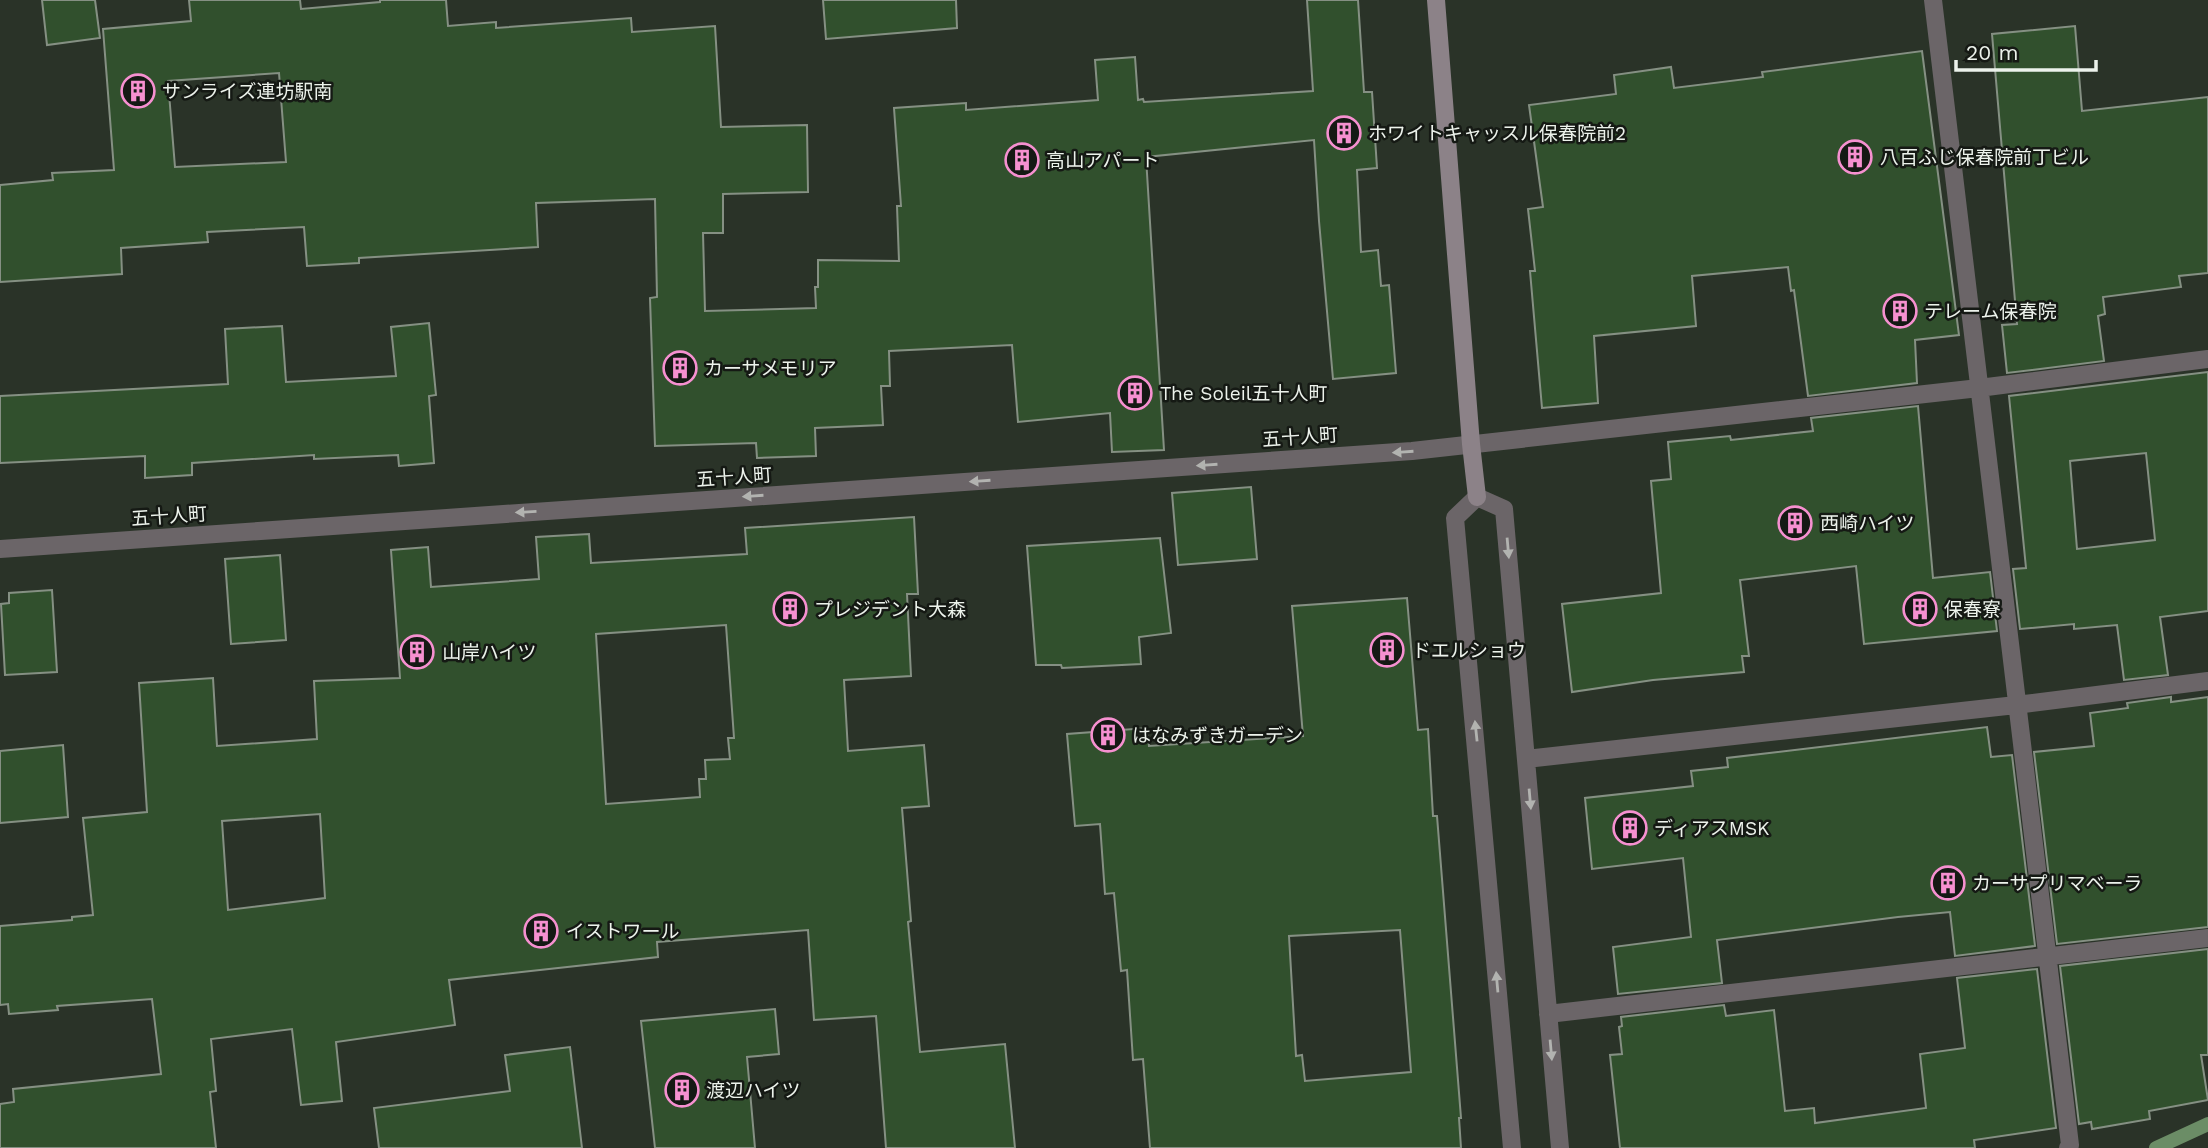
<svg xmlns="http://www.w3.org/2000/svg" width="2208" height="1148" font-family="'Work Sans','Noto Sans JP',sans-serif">
<style>
.lines{fill:none;stroke-linecap:round;stroke-linejoin:round}
.stream{stroke:#6b8d66;stroke-width:14}
.building{fill:#31502d;stroke:#859083;stroke-width:2;fill-rule:evenodd}
.street{stroke:#6b6568;stroke-width:18}
.secondary{stroke:#8c8288;stroke-width:18}
.oneway{fill:#b2b3b0}
.labels{text-anchor:middle;dominant-baseline:central;stroke-width:5;stroke-linejoin:round;paint-order:stroke}
.poi-label{font-size:19px;fill:#ecf2eb;stroke:#151914;text-anchor:start}
.street-label{font-size:19px;fill:#ecf2eb;stroke:#151914}
</style>
<rect width="100%" height="100%" fill="#2a3328"/>
<g class="lines">
<path class="stream" d="M 2156,1148 L 2208,1124"/>
</g>
<path class="building" d="M 42,0 L 95,0 L 100,38 L 47,45 Z
M 189,0 L 300,0 L 301,9 L 380,2 L 380,0 L 446,0 L 448,26 L 496,22 L 496,28 L 631,18 L 632,32 L 715,26 L 721,127 L 807,125 L 808,192 L 723,194 L 723,233 L 703,233 L 705,311 L 816,308 L 815,287 L 818,287 L 818,260 L 899,261 L 897,206 L 901,206 L 894,108 L 966,103 L 966,110 L 1098,100 L 1095,60 L 1135,57 L 1138,100 L 1143,99 L 1144,102 L 1313,91 L 1307,0 L 1358,0 L 1364,92 L 1372,92 L 1377,168 L 1357,170 L 1361,252 L 1378,250 L 1381,286 L 1389,285 L 1396,373 L 1333,379 L 1319,221 L 1314,140 L 1146,157 L 1164,450 L 1112,452 L 1110,413 L 1018,422 L 1012,345 L 889,351 L 890,386 L 881,386 L 883,425 L 815,428 L 816,456 L 757,458 L 756,443 L 655,446 L 650,298 L 657,297 L 655,199 L 536,203 L 538,247 L 359,258 L 359,263 L 307,266 L 304,227 L 207,232 L 208,242 L 121,248 L 122,274 L 0,282 L 0,185 L 53,180 L 52,173 L 114,170 L 103,29 L 191,21 ZM 279,73 L 286,162 L 175,167 L 168,81 Z
M 823,0 L 956,0 L 957,28 L 826,39 Z
M 2075,26 L 2082,111 L 2208,97 L 2208,273 L 2179,276 L 2181,287 L 2103,297 L 2105,314 L 2098,316 L 2104,361 L 2007,373 L 2002,325 L 2017,324 L 1992,34 Z
M 1922,51 L 1959,335 L 1915,340 L 1917,383 L 1808,396 L 1794,290 L 1791,291 L 1788,267 L 1692,276 L 1696,326 L 1594,336 L 1598,403 L 1542,408 L 1530,271 L 1535,271 L 1528,209 L 1543,207 L 1529,105 L 1616,94 L 1614,75 L 1671,67 L 1674,88 L 1763,77 L 1762,72 Z
M 429,323 L 436,395 L 429,396 L 434,463 L 399,466 L 398,455 L 314,459 L 314,455 L 192,463 L 192,475 L 145,478 L 145,456 L 0,463 L 0,396 L 228,384 L 225,329 L 282,326 L 286,382 L 396,376 L 391,327 Z
M 2208,372 L 2208,611 L 2160,617 L 2168,675 L 2124,680 L 2117,625 L 2074,629 L 2074,624 L 2020,629 L 2013,569 L 2026,568 L 2009,396 ZM 2146,453 L 2155,540 L 2077,549 L 2070,461 Z
M 1918,406 L 1933,578 L 1990,572 L 1997,631 L 1864,644 L 1856,566 L 1740,580 L 1749,656 L 1742,656 L 1744,672 L 1653,680 L 1572,692 L 1562,604 L 1661,593 L 1651,481 L 1671,479 L 1668,442 L 1730,436 L 1731,440 L 1813,431 L 1811,418 Z
M 1251,487 L 1257,559 L 1178,565 L 1172,493 Z
M 914,517 L 918,594 L 907,594 L 911,676 L 844,680 L 848,751 L 924,745 L 929,806 L 902,808 L 911,921 L 908,922 L 920,1052 L 1005,1044 L 1015,1148 L 886,1148 L 876,1016 L 814,1020 L 808,930 L 657,942 L 658,957 L 449,980 L 455,1025 L 336,1042 L 342,1101 L 301,1105 L 292,1029 L 211,1039 L 216,1091 L 210,1092 L 216,1148 L 0,1148 L 0,1104 L 14,1102 L 13,1089 L 161,1074 L 152,999 L 57,1006 L 58,1010 L 9,1014 L 8,1004 L 0,1005 L 0,926 L 72,920 L 72,917 L 93,915 L 83,818 L 147,812 L 139,683 L 213,678 L 217,746 L 317,739 L 314,681 L 400,678 L 391,550 L 428,547 L 431,587 L 539,579 L 536,537 L 589,534 L 591,563 L 747,554 L 745,528 ZM 726,625 L 734,738 L 728,738 L 730,759 L 705,760 L 706,779 L 699,779 L 700,797 L 606,804 L 596,634 ZM 320,814 L 325,898 L 228,910 L 222,821 Z
M 1160,538 L 1171,633 L 1139,637 L 1141,664 L 1062,668 L 1061,665 L 1036,665 L 1027,546 Z
M 280,555 L 286,640 L 231,644 L 225,559 Z
M 52,590 L 57,672 L 5,675 L 1,604 L 9,603 L 9,593 Z
M 1407,598 L 1418,730 L 1428,729 L 1433,816 L 1437,816 L 1461,1118 L 1459,1118 L 1461,1148 L 1150,1148 L 1143,1059 L 1133,1060 L 1127,970 L 1121,971 L 1114,893 L 1105,894 L 1100,824 L 1075,826 L 1067,734 L 1147,728 L 1149,746 L 1303,736 L 1292,606 ZM 1400,930 L 1411,1072 L 1305,1081 L 1302,1055 L 1296,1056 L 1289,936 Z
M 2171,697 L 2171,702 L 2208,697 L 2208,927 L 2057,944 L 2034,752 L 2094,746 L 2090,713 L 2128,708 L 2127,703 Z
M 1987,727 L 1991,757 L 2012,755 L 2035,946 L 1955,956 L 1950,912 L 1898,917 L 1717,940 L 1722,983 L 1618,994 L 1613,947 L 1691,937 L 1683,858 L 1592,869 L 1585,798 L 1693,786 L 1691,771 L 1728,767 L 1727,758 Z
M 63,745 L 68,817 L 0,823 L 0,751 Z
M 2208,949 L 2208,1055 L 2201,1055 L 2208,1100 L 2149,1111 L 2150,1119 L 2092,1129 L 2091,1122 L 2079,1124 L 2060,966 Z
M 2037,969 L 2056,1128 L 1974,1140 L 1975,1148 L 1620,1148 L 1610,1055 L 1622,1054 L 1619,1027 L 1622,1026 L 1621,1017 L 1724,1005 L 1726,1016 L 1774,1010 L 1785,1111 L 1814,1108 L 1815,1123 L 1926,1108 L 1920,1054 L 1965,1048 L 1957,978 Z
M 775,1009 L 779,1054 L 747,1057 L 755,1148 L 655,1148 L 641,1021 Z
M 570,1047 L 582,1148 L 379,1148 L 374,1108 L 510,1091 L 505,1055 Z"/>
<g class="lines">
<path class="street" d="M 1933,0 L 2070,1145 L 2068,1148
M 0,549 L 1412,451 L 1979,388 L 2208,359
M 1526,759 L 2016,705 L 2208,681
M 1548,1014 L 2208,938
M 1512,1148 L 1455,518 L 1477,497 L 1504,509 L 1560,1148"/>
<path class="secondary" d="M 1436,0 L 1471,444 L 1477,497"/>
</g>
<defs><path id="oneway-solid" d="M-6-.8H1V-3.2L6.5 0L1 3.2V.8H-6Z" transform="scale(1.75)"/></defs>
<g class="oneway">
<use href="#oneway-solid" transform="translate(1403 452) rotate(176)"/>
<use href="#oneway-solid" transform="translate(1207 465) rotate(176)"/>
<use href="#oneway-solid" transform="translate(980 481) rotate(176)"/>
<use href="#oneway-solid" transform="translate(753 496) rotate(176)"/>
<use href="#oneway-solid" transform="translate(526 512) rotate(177)"/>
<use href="#oneway-solid" transform="translate(1508 548) rotate(85)"/>
<use href="#oneway-solid" transform="translate(1476 731) rotate(-96)"/>
<use href="#oneway-solid" transform="translate(1530 799) rotate(85)"/>
<use href="#oneway-solid" transform="translate(1497 982) rotate(-95)"/>
<use href="#oneway-solid" transform="translate(1551 1050) rotate(85)"/>
</g>
<defs>
<symbol id="building-ring" viewBox="-11 -11 22 22"><circle r="9.5" fill="#151914" stroke="#f690d0" stroke-width="1.5"/><path d="M-4-6H4V6H1V3H-1V6H-4ZM-2.5-4.3h1.7v1.8h-1.7ZM.8-4.3h1.7v1.8H.8ZM-2.5-1h1.7V.8h-1.7ZM.8-1h1.7V.8H.8Z" fill="#f690d0"/></symbol>
</defs>
<g fill-rule="evenodd">
<use href="#building-ring" x="119" y="72" width="38" height="38"/>
<use href="#building-ring" x="1325" y="114" width="38" height="38"/>
<use href="#building-ring" x="1836" y="138" width="38" height="38"/>
<use href="#building-ring" x="1003" y="141" width="38" height="38"/>
<use href="#building-ring" x="1881" y="292" width="38" height="38"/>
<use href="#building-ring" x="661" y="349" width="38" height="38"/>
<use href="#building-ring" x="1116" y="374" width="38" height="38"/>
<use href="#building-ring" x="1776" y="504" width="38" height="38"/>
<use href="#building-ring" x="771" y="590" width="38" height="38"/>
<use href="#building-ring" x="1901" y="590" width="38" height="38"/>
<use href="#building-ring" x="1368" y="631" width="38" height="38"/>
<use href="#building-ring" x="398" y="633" width="38" height="38"/>
<use href="#building-ring" x="1089" y="716" width="38" height="38"/>
<use href="#building-ring" x="1611" y="809" width="38" height="38"/>
<use href="#building-ring" x="1929" y="864" width="38" height="38"/>
<use href="#building-ring" x="522" y="912" width="38" height="38"/>
<use href="#building-ring" x="663" y="1071" width="38" height="38"/>
</g>
<g class="labels">
<g class="poi-label">
<text x="162" y="91">サンライズ連坊駅南</text>
<text x="1368" y="133">ホワイトキャッスル保春院前2</text>
<text x="1880" y="157">八百ふじ保春院前丁ビル</text>
<text x="1046" y="160">高山アパート</text>
<text x="1924" y="311">テレーム保春院</text>
<text x="704" y="368">カーサメモリア</text>
<text x="1160" y="393">The Soleil五十人町</text>
<text x="1820" y="523">西崎ハイツ</text>
<text x="814" y="609">プレジデント大森</text>
<text x="1944" y="609">保春寮</text>
<text x="1412" y="650">ドエルショウ</text>
<text x="442" y="652">山岸ハイツ</text>
<text x="1132" y="735">はなみずきガーデン</text>
<text x="1654" y="828">ディアスMSK</text>
<text x="1972" y="883">カーサプリマベーラ</text>
<text x="566" y="931">イストワール</text>
<text x="706" y="1090">渡辺ハイツ</text>
</g>
<g class="street-label">
<text transform="translate(1300 437) rotate(-4)">五十人町</text>
<text transform="translate(734 477) rotate(-4)">五十人町</text>
<text transform="translate(169 516) rotate(-4)">五十人町</text>
</g>
</g>
<path d="M1956 60v10h140v-10" fill="none" stroke="#ecf2eb" stroke-width="3.5"/>
<text x="1966" y="60" font-size="21" fill="#ecf2eb" stroke="#151914" stroke-width="5" paint-order="stroke">20 m</text>
</svg>
